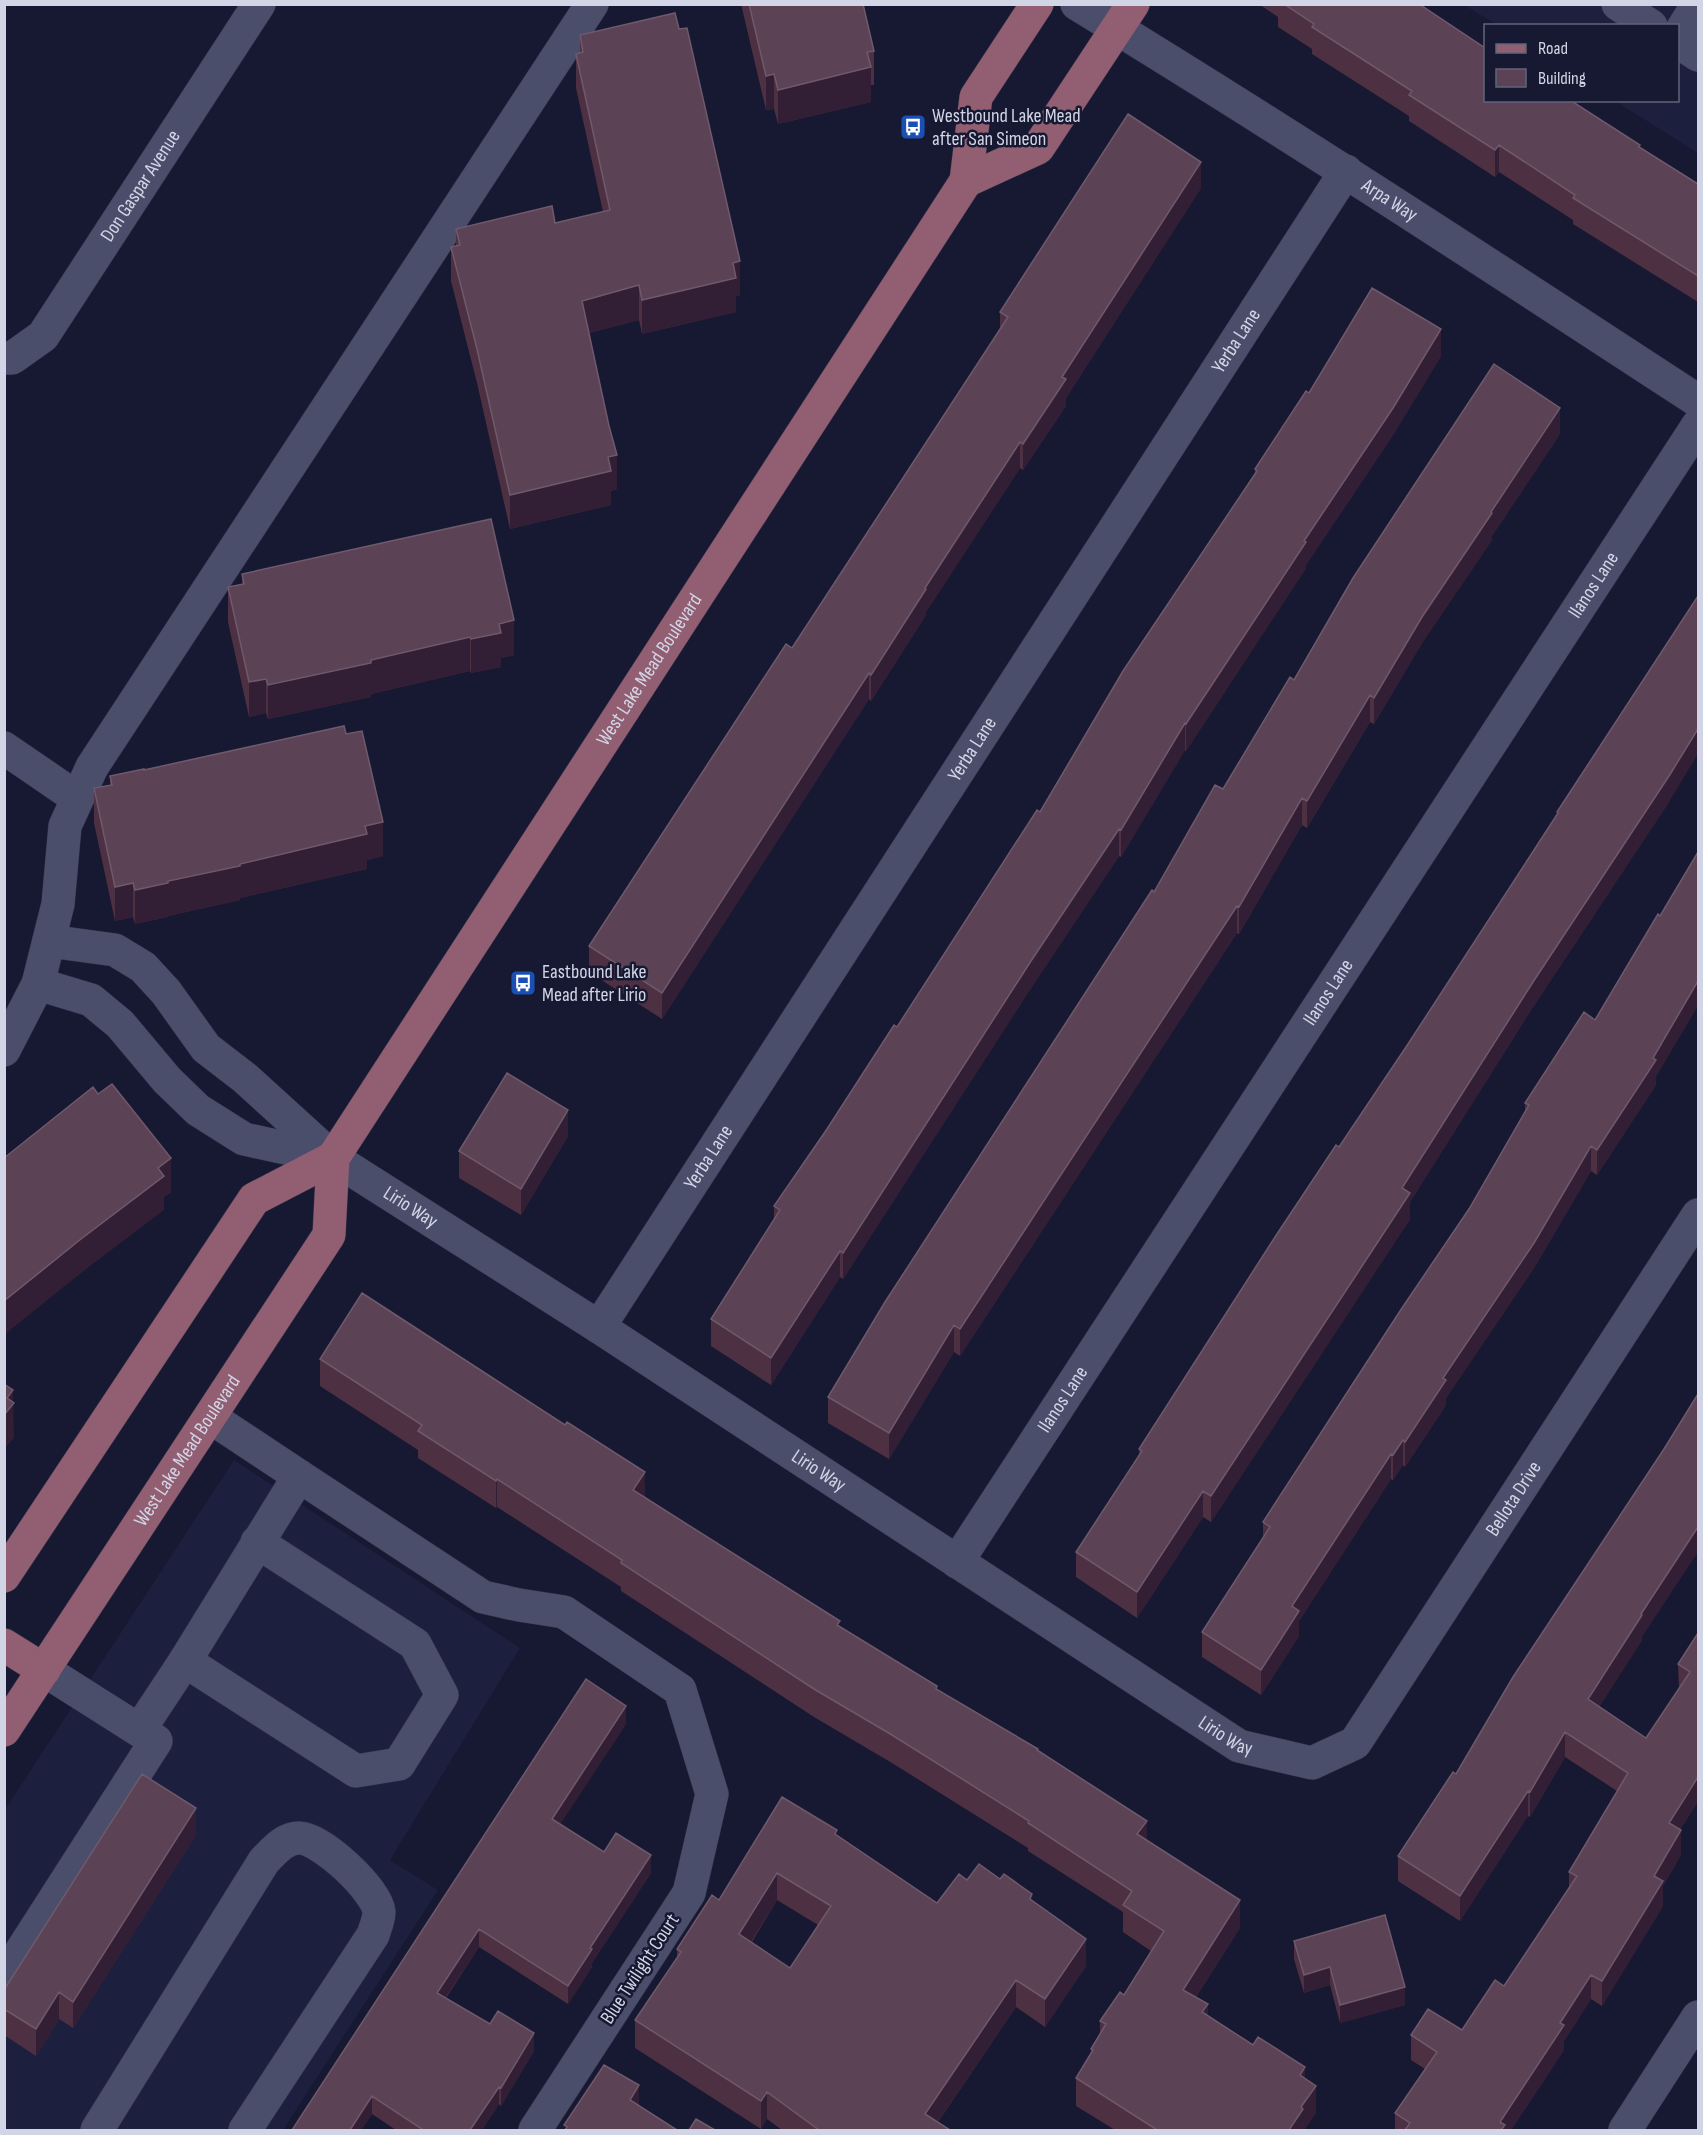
<svg xmlns="http://www.w3.org/2000/svg" width="1703" height="2135" font-family="'Sofia Sans Condensed',sans-serif">
<style>
.built{fill:#1d1f3e}
.lines{fill:none;stroke-linecap:round;stroke-linejoin:round}
.minor-casing{stroke:#313245;stroke-width:34}
.major-casing{stroke:#313245;stroke-width:34}
.minor{stroke:#4a4e6b;stroke-width:33}
.major{stroke:#915e72;stroke-width:33}
.wall{fill:#4e3043;fill-rule:evenodd}
.shaded-wall{fill:#321f35}
.building{fill:#5c4255;stroke:#6f596c;stroke-width:1.5;fill-rule:evenodd}
.labels{text-anchor:middle;dominant-baseline:central;stroke-width:5;stroke-linejoin:round;paint-order:stroke}
.poi-label{font-size:20px;fill:#d2d5e6;stroke:#171831;text-anchor:start}
.street-label{font-size:20px;fill:#d2d5e6;stroke:#171831}
</style>
<rect width="100%" height="100%" fill="#171831"/>
<path class="built" d="M 1464,5 L 1698,5 L 1698,153 L 1615,101 L 1678,100 L 1678,26 L 1497,25 Z
M 234,1460 L 520,1648 L 390,1860 L 438,1890 L 283,2130 L 5,2130 L 4,1811 Z"/>
<g class="lines">
<defs>
<g id="minor">
<path id="s1" d="M 1077,4 C 1287,132 1493,267 1698,401"/>
<path d="M 1618,4 L 1651,26"/>
<path d="M 1678,36 L 1698,4"/>
<path d="M 1678,42 L 1698,55"/>
<path id="s2" d="M 4,358 L 12,358 L 43,336 L 259,4"/>
<path d="M 4,748 L 77,798"/>
<path id="s3" d="M 49,941 L 115,950 L 143,967 L 166,992 L 206,1048 L 245,1078 L 333,1158 L 599,1327 L 1239,1746 L 1312,1763 L 1355,1743 L 1698,1215"/>
<path d="M 38,984 L 91,1000 L 120,1024 L 167,1080 L 198,1110 L 244,1139 L 331,1158"/>
<path d="M 4,1050 L 38,984 L 58,904 L 65,826 L 92,767 L 592,4"/>
<path id="s4" d="M 599,1327 L 1346,171"/>
<path d="M 299,1476 L 483,1597 L 519,1605 L 564,1612 L 680,1690 L 712,1794 L 689,1893 L 535,2130"/>
<path id="s5" d="M 957,1562 L 1698,425"/>
<path d="M 185,1661 L 356,1771 L 399,1764 L 442,1695 L 415,1644 L 257,1542"/>
<path d="M 140,1729 L 185,1661 L 299,1476 L 210,1417"/>
<path d="M 4,1978 L 156,1741 L 44,1670"/>
<path d="M 97,2130 L 264,1861 C 274,1851 284,1838 299,1838 C 321,1838 377,1890 379,1912 C 379,1919 375,1929 373,1935 L 245,2130"/>
<path d="M 1625,2130 L 1698,2017"/>
</g>
<g id="major">
<path d="M 966,181 L 1038,148 L 1133,4"/>
<path d="M 4,1576 L 254,1199 L 333,1158"/>
<path d="M 4,1645 L 44,1670"/>
<path id="s6" d="M 4,1730 L 329,1235 L 333,1158 L 966,181 L 976,97 L 1037,4"/>
</g>
</defs>
<use href="#minor" class="minor-casing"/>
<use href="#major" class="major-casing"/>
<use href="#minor" class="minor"/>
<use href="#major" class="major"/>
</g>
<path class="wall" d="M 741,4 L 863,4 L 874,51 L 874,85 L 871,85 L 871,102 L 778,124 L 774,109 L 766,110 Z
M 1259,4 L 1419,4 L 1485,100 L 1640,147 L 1698,184 L 1698,302 L 1573,224 L 1573,220 L 1499,172 L 1495,177 L 1409,121 L 1409,116 L 1312,54 L 1312,49 L 1278,27 L 1278,17 Z
M 580,35 L 740,295 L 736,296 L 736,312 L 642,334 L 639,320 L 589,333 L 617,489 L 611,491 L 611,505 L 510,529 L 477,383 L 451,281 L 451,247 L 456,246 L 456,229 L 555,223 L 603,212 L 576,88 L 576,54 L 580,53 Z
M 1201,188 L 1066,398 L 1066,406 L 1023,470 L 1020,468 L 926,612 L 926,615 L 871,701 L 869,699 L 662,1019 L 589,972 L 589,946 L 792,648 L 1000,329 L 1000,312 Z
M 1441,356 L 1393,435 L 1306,565 L 1306,568 L 1186,751 L 1185,750 L 1121,857 L 1119,856 L 1031,988 L 843,1279 L 840,1277 L 771,1385 L 711,1346 L 711,1319 L 774,1220 L 774,1206 L 897,1027 L 1040,812 L 1255,474 L 1255,469 L 1309,393 Z
M 1560,434 L 1492,536 L 1492,540 L 1422,643 L 1374,724 L 1370,722 L 1307,828 L 1302,825 L 1239,934 L 1237,933 L 960,1356 L 954,1352 L 889,1459 L 828,1423 L 828,1397 L 1154,892 L 1223,789 L 1294,680 Z
M 491,519 L 514,655 L 501,658 L 501,667 L 471,673 L 470,671 L 371,694 L 371,697 L 268,719 L 266,713 L 249,717 L 228,622 L 228,587 L 242,584 L 242,574 Z
M 110,776 L 383,856 L 367,860 L 367,869 L 240,898 L 240,900 L 168,916 L 168,917 L 135,924 L 133,917 L 115,921 L 94,823 L 94,788 L 110,785 Z
M 1669,802 L 1533,1007 L 1410,1202 L 1410,1219 L 1211,1522 L 1203,1517 L 1137,1618 L 1076,1577 L 1076,1552 L 1139,1455 L 1139,1449 L 1408,1044 L 1557,816 L 1557,812 Z
M 1656,1077 L 1656,1085 L 1597,1175 L 1591,1171 L 1534,1268 L 1446,1398 L 1446,1405 L 1405,1467 L 1403,1465 L 1393,1480 L 1391,1479 L 1299,1621 L 1299,1636 L 1261,1695 L 1202,1657 L 1202,1632 L 1263,1539 L 1263,1522 L 1469,1209 L 1525,1112 L 1525,1103 Z
M 568,1136 L 521,1215 L 459,1178 L 459,1151 Z
M 320,1359 L 645,1498 L 840,1627 L 937,1690 L 1038,1750 L 1147,1840 L 1240,1928 L 1196,1997 L 1208,2016 L 1305,2078 L 1316,2113 L 1304,2130 L 1115,2130 L 1076,2106 L 1076,2078 L 1091,2053 L 1091,2049 L 1100,2034 L 1100,2021 L 1124,1995 L 1151,1951 L 1123,1932 L 1123,1912 L 1028,1851 L 1028,1848 L 892,1763 L 814,1717 L 621,1591 L 621,1587 L 497,1507 L 496,1508 L 418,1458 L 418,1450 L 320,1386 Z
M 1698,1633 L 1680,1830 L 1681,1855 L 1663,1886 L 1663,1906 L 1602,2006 L 1591,1999 L 1564,2041 L 1564,2050 L 1511,2130 L 1395,2130 L 1395,2113 L 1425,2069 L 1411,2060 L 1411,2035 L 1462,2030 L 1504,1986 L 1569,1887 L 1569,1872 L 1617,1791 L 1565,1757 L 1530,1817 L 1528,1816 L 1460,1921 L 1398,1881 L 1398,1856 L 1456,1774 L 1642,1637 L 1642,1640 L 1599,1707 L 1646,1738 L 1679,1689 L 1678,1664 Z
M 626,1724 L 560,1824 L 604,1852 L 651,1873 L 592,1963 L 592,1967 L 568,2004 L 479,1947 L 446,1998 L 534,2051 L 501,2106 L 499,2104 L 482,2130 L 396,2130 L 372,2114 L 361,2130 L 292,2130 Z
M 196,1835 L 73,2028 L 59,2019 L 36,2056 L 4,2035 L 4,1990 Z
M 837,1835 L 937,1903 L 967,1880 L 1032,1901 L 1086,1966 L 1045,2027 L 1016,2007 L 938,2122 L 950,2130 L 782,2130 L 767,2119 L 761,2129 L 635,2048 L 635,2020 L 677,1959 L 677,1949 L 719,1900 ZM 777,1900 L 818,1925 L 790,1968 L 752,1942 Z
M 1294,1941 L 1405,2005 L 1340,2023 L 1330,1985 L 1304,1993 L 1294,1959 Z"/>
<path class="shaded-wall" d="M 871,67 L 871,102 L 778,124 L 778,90 Z
M 774,74 L 774,109 L 766,110 L 766,76 Z
M 1499,145 L 1499,172 L 1495,177 L 1495,150 Z
M 1201,162 L 1201,188 L 1066,398 L 1066,406 L 1023,470 L 1023,444 L 1062,377 Z
M 740,261 L 740,295 L 736,296 L 736,312 L 642,334 L 642,300 L 733,263 Z
M 639,285 L 639,320 L 582,335 L 582,301 Z
M 1441,329 L 1441,356 L 1393,435 L 1306,565 L 1306,568 L 1186,751 L 1186,724 Z
M 1560,408 L 1560,434 L 1492,536 L 1492,540 L 1422,643 L 1374,724 L 1374,698 L 1422,617 Z
M 1020,442 L 1020,468 L 926,612 L 926,615 L 871,701 L 871,675 L 925,588 Z
M 617,455 L 617,489 L 611,491 L 611,505 L 510,529 L 510,495 L 608,457 Z
M 514,620 L 514,655 L 501,658 L 501,667 L 471,673 L 471,639 L 499,624 Z
M 470,637 L 470,671 L 371,694 L 371,697 L 268,719 L 268,685 Z
M 869,673 L 869,699 L 662,1019 L 662,993 Z
M 266,679 L 266,713 L 249,717 L 249,682 Z
M 1370,695 L 1370,722 L 1307,828 L 1307,801 Z
M 1185,723 L 1185,750 L 1121,857 L 1121,830 Z
M 1698,729 L 1698,754 L 1669,802 L 1533,1007 L 1410,1202 L 1410,1219 L 1211,1522 L 1211,1496 L 1402,1188 L 1533,982 Z
M 1302,798 L 1302,825 L 1239,934 L 1239,907 Z
M 383,822 L 383,856 L 367,860 L 367,869 L 240,898 L 240,900 L 168,916 L 168,917 L 135,924 L 135,890 L 240,864 L 365,826 Z
M 1119,829 L 1119,856 L 1031,988 L 843,1279 L 843,1253 L 1031,961 Z
M 133,883 L 133,917 L 115,921 L 115,887 Z
M 1237,906 L 1237,933 L 960,1356 L 960,1329 Z
M 1698,981 L 1698,1006 L 1656,1077 L 1656,1085 L 1597,1175 L 1597,1150 Z
M 568,1110 L 568,1136 L 521,1215 L 521,1189 Z
M 1591,1146 L 1591,1171 L 1534,1268 L 1446,1398 L 1446,1405 L 1405,1467 L 1405,1442 L 1443,1378 Z
M 171,1158 L 171,1193 L 164,1197 L 164,1210 L 81,1273 L 4,1335 L 4,1301 L 158,1168 Z
M 840,1251 L 840,1277 L 771,1385 L 771,1358 Z
M 954,1325 L 954,1352 L 889,1459 L 889,1433 Z
M 13,1390 L 14,1438 L 4,1449 L 4,1415 L 7,1398 Z
M 1403,1440 L 1403,1465 L 1393,1480 L 1393,1455 Z
M 1391,1454 L 1391,1479 L 1299,1621 L 1299,1636 L 1261,1695 L 1261,1670 L 1292,1606 Z
M 645,1472 L 645,1500 L 633,1490 Z
M 497,1479 L 497,1507 L 496,1508 L 496,1481 Z
M 1203,1491 L 1203,1517 L 1137,1618 L 1137,1592 Z
M 1698,1527 L 1698,1552 L 1642,1637 L 1642,1640 L 1588,1724 L 1588,1699 L 1641,1614 Z
M 626,1706 L 626,1724 L 552,1837 L 552,1819 Z
M 1565,1732 L 1565,1757 L 1530,1817 L 1530,1792 Z
M 1698,1777 L 1698,1802 L 1669,1848 L 1669,1823 Z
M 1528,1791 L 1528,1816 L 1460,1921 L 1460,1896 Z
M 196,1808 L 196,1835 L 73,2028 L 73,2002 Z
M 1147,1821 L 1147,1848 L 1137,1834 Z
M 1681,1830 L 1681,1855 L 1663,1886 L 1663,1906 L 1602,2006 L 1602,1981 L 1654,1876 Z
M 651,1855 L 651,1873 L 592,1963 L 592,1967 L 568,2004 L 568,1986 L 590,1948 Z
M 777,1873 L 777,1900 L 739,1961 L 739,1934 Z
M 1240,1900 L 1240,1928 L 1183,2017 L 1183,1990 Z
M 479,1929 L 479,1947 L 437,2010 L 437,1993 Z
M 1086,1939 L 1086,1966 L 1045,2027 L 1045,1999 Z
M 1330,1967 L 1330,1985 L 1304,1993 L 1304,1975 Z
M 1591,1975 L 1591,1999 L 1564,2041 L 1564,2050 L 1511,2130 L 1500,2130 L 1500,2122 L 1560,2023 Z
M 1016,1980 L 1016,2007 L 932,2130 L 925,2114 Z
M 1405,1987 L 1405,2005 L 1340,2023 L 1340,2005 Z
M 59,1992 L 59,2019 L 36,2056 L 36,2029 Z
M 1208,2004 L 1208,2032 L 1202,2012 Z
M 534,2033 L 534,2051 L 501,2106 L 501,2088 Z
M 1305,2067 L 1305,2094 L 1300,2075 Z
M 639,2085 L 639,2113 L 630,2100 Z
M 1316,2086 L 1316,2113 L 1304,2130 L 1289,2130 L 1301,2107 Z
M 499,2087 L 499,2104 L 482,2130 L 470,2130 Z
M 767,2092 L 767,2119 L 761,2129 L 761,2101 Z
M 372,2096 L 372,2114 L 361,2130 L 350,2130 Z"/>
<path class="building" d="M 749,4 L 863,4 L 874,51 L 867,52 L 871,67 L 778,90 L 774,74 L 766,76 Z
M 1284,4 L 1419,4 L 1485,48 L 1485,100 L 1570,100 L 1640,145 L 1639,147 L 1698,184 L 1698,276 L 1573,198 L 1575,195 L 1499,145 L 1495,150 L 1409,95 L 1412,91 L 1312,27 L 1314,24 Z
M 675,13 L 679,29 L 687,28 L 740,261 L 733,263 L 736,278 L 642,300 L 639,285 L 582,301 L 609,426 L 617,455 L 608,457 L 611,471 L 510,495 L 477,349 L 451,247 L 460,245 L 456,229 L 552,206 L 555,223 L 610,210 L 576,54 L 583,52 L 580,35 Z
M 1128,114 L 1201,162 L 1062,377 L 1066,379 L 1023,444 L 1020,442 L 925,588 L 926,589 L 871,675 L 869,673 L 662,993 L 589,946 L 786,644 L 792,648 L 1008,317 L 1000,312 Z
M 1372,288 L 1441,329 L 1393,408 L 1304,541 L 1306,542 L 1186,724 L 1185,723 L 1121,830 L 1119,829 L 1031,961 L 843,1253 L 840,1251 L 771,1358 L 711,1319 L 780,1210 L 774,1206 L 827,1129 L 894,1025 L 897,1027 L 1037,810 L 1040,812 L 1123,671 L 1257,471 L 1255,469 L 1306,391 L 1309,393 Z
M 1494,364 L 1560,408 L 1491,512 L 1492,513 L 1422,617 L 1374,698 L 1370,695 L 1307,801 L 1302,798 L 1239,907 L 1237,906 L 960,1329 L 954,1325 L 889,1433 L 828,1397 L 885,1302 L 1152,890 L 1154,892 L 1215,785 L 1223,789 L 1290,677 L 1294,680 L 1353,578 Z
M 491,519 L 514,620 L 499,624 L 501,633 L 471,639 L 470,637 L 371,660 L 371,663 L 268,685 L 266,679 L 249,682 L 228,587 L 244,584 L 242,574 Z
M 1698,596 L 1698,729 L 1669,776 L 1533,982 L 1402,1188 L 1410,1193 L 1211,1496 L 1203,1491 L 1137,1592 L 1076,1552 L 1142,1451 L 1139,1449 L 1275,1237 L 1336,1145 L 1339,1147 L 1408,1044 L 1558,813 L 1557,812 Z
M 344,726 L 346,734 L 362,731 L 383,822 L 365,826 L 367,834 L 240,864 L 240,866 L 168,881 L 168,883 L 135,890 L 133,883 L 115,887 L 94,788 L 112,785 L 110,776 L 144,769 L 144,770 Z
M 1698,852 L 1698,981 L 1653,1058 L 1656,1060 L 1597,1150 L 1591,1146 L 1534,1243 L 1443,1378 L 1446,1380 L 1405,1442 L 1403,1440 L 1393,1455 L 1391,1454 L 1292,1606 L 1299,1611 L 1261,1670 L 1202,1632 L 1270,1527 L 1263,1522 L 1402,1308 L 1469,1209 L 1529,1105 L 1525,1103 L 1584,1012 L 1595,1020 L 1658,914 L 1660,916 Z
M 507,1073 L 568,1110 L 521,1189 L 459,1151 Z
M 112,1084 L 171,1158 L 158,1168 L 164,1176 L 81,1239 L 4,1301 L 4,1158 L 93,1087 L 98,1094 Z
M 362,1293 L 565,1425 L 567,1422 L 645,1472 L 633,1490 L 840,1621 L 837,1625 L 937,1686 L 936,1689 L 1038,1749 L 1037,1750 L 1147,1821 L 1137,1834 L 1240,1900 L 1183,1990 L 1208,2004 L 1202,2012 L 1253,2045 L 1258,2037 L 1305,2067 L 1300,2075 L 1316,2086 L 1301,2107 L 1303,2109 L 1289,2130 L 1157,2130 L 1076,2078 L 1093,2050 L 1091,2049 L 1106,2024 L 1100,2021 L 1120,1992 L 1124,1995 L 1164,1931 L 1123,1905 L 1132,1891 L 1028,1823 L 1029,1821 L 892,1735 L 814,1689 L 621,1563 L 622,1560 L 497,1479 L 496,1481 L 418,1431 L 422,1425 L 320,1359 Z
M 4,1384 L 13,1390 L 7,1398 L 14,1403 L 4,1415 Z
M 1698,1394 L 1698,1527 L 1641,1614 L 1642,1615 L 1588,1699 L 1646,1738 L 1690,1672 L 1678,1664 L 1698,1633 L 1698,1777 L 1669,1823 L 1681,1830 L 1654,1876 L 1663,1881 L 1602,1981 L 1591,1975 L 1560,2023 L 1564,2025 L 1500,2122 L 1505,2125 L 1501,2130 L 1405,2130 L 1410,2123 L 1395,2113 L 1437,2052 L 1411,2035 L 1428,2009 L 1462,2030 L 1495,1980 L 1504,1986 L 1577,1876 L 1569,1872 L 1628,1773 L 1565,1732 L 1530,1792 L 1528,1791 L 1460,1896 L 1398,1856 L 1453,1772 L 1456,1774 L 1513,1677 L 1664,1449 Z
M 586,1679 L 626,1706 L 552,1819 L 604,1852 L 616,1833 L 651,1855 L 590,1948 L 592,1949 L 568,1986 L 479,1929 L 437,1993 L 490,2024 L 498,2011 L 534,2033 L 501,2088 L 499,2087 L 470,2130 L 421,2130 L 422,2129 L 372,2096 L 350,2130 L 292,2130 Z
M 142,1774 L 196,1808 L 73,2002 L 59,1992 L 36,2029 L 4,2009 L 4,1990 Z
M 782,1797 L 837,1830 L 835,1834 L 937,1903 L 959,1874 L 967,1880 L 979,1864 L 1000,1879 L 1004,1874 L 1032,1894 L 1030,1899 L 1086,1939 L 1045,1999 L 1016,1980 L 925,2114 L 950,2130 L 819,2130 L 767,2092 L 761,2101 L 635,2020 L 681,1952 L 677,1949 L 712,1895 L 719,1900 ZM 777,1873 L 831,1906 L 790,1968 L 739,1934 Z
M 1385,1915 L 1405,1987 L 1340,2005 L 1330,1967 L 1304,1975 L 1294,1941 Z
M 604,2065 L 639,2085 L 630,2100 L 677,2130 L 565,2130 L 567,2127 L 564,2125 Z
M 696,2119 L 715,2130 L 689,2130 Z"/>
<defs>
<symbol id="bus-square" viewBox="-11 -11 22 22"><rect x="-9" y="-9" width="18" height="18" rx="4" fill="#1a4fb4" stroke="#171831"/><path d="M-5-6H5V4H4V6H2V4H-2V6H-4V4H-5ZM-3.5-4V0h7V-4ZM-3.5 1.2v1.5H-2V1.2ZM2 1.2v1.5H3.5V1.2Z" fill="#fff"/></symbol>
</defs>
<g fill-rule="evenodd">
<use href="#bus-square" x="898" y="112" width="30" height="30"/>
<use href="#bus-square" x="508" y="968" width="30" height="30"/>
</g>
<g class="labels">
<g class="poi-label">
<text x="932" y="116">Westbound Lake Mead<tspan x="932" dy="23">after San Simeon</tspan></text>
<text x="542" y="972">Eastbound Lake<tspan x="542" dy="23">Mead after Lirio</tspan></text>
</g>
<g class="street-label">
<text stroke="none"><textPath href="#s2" startOffset="225">Don Gaspar Avenue</textPath></text>
<text stroke="none"><textPath href="#s1" startOffset="369">Arpa Way</textPath></text>
<text stroke="none"><textPath href="#s4" startOffset="1174">Yerba Lane</textPath></text>
<text stroke="none"><textPath href="#s5" startOffset="1166">Ilanos Lane</textPath></text>
<text stroke="none"><textPath href="#s6" startOffset="1251">West Lake Mead Boulevard</textPath></text>
<text stroke="none"><textPath href="#s4" startOffset="688">Yerba Lane</textPath></text>
<text stroke="none"><textPath href="#s5" startOffset="680">Ilanos Lane</textPath></text>
<text stroke="none"><textPath href="#s4" startOffset="202">Yerba Lane</textPath></text>
<text stroke="none"><textPath href="#s3" startOffset="462">Lirio Way</textPath></text>
<text stroke="none"><textPath href="#s5" startOffset="194">Ilanos Lane</textPath></text>
<text stroke="none"><textPath href="#s6" startOffset="334">West Lake Mead Boulevard</textPath></text>
<text stroke="none"><textPath href="#s3" startOffset="948">Lirio Way</textPath></text>
<text stroke="none"><textPath href="#s3" startOffset="1864">Bellota Drive</textPath></text>
<text stroke="none"><textPath href="#s3" startOffset="1434">Lirio Way</textPath></text>
<text transform="translate(640 1969) rotate(-57)">Blue Twilight Court</text>
</g>
</g>
<rect width="1703" height="2135" fill="none" stroke="#d2d5e6" stroke-width="12"/>
<rect x="1484" y="24" width="195" height="78" fill="#171831" stroke="#626479" stroke-width="1.5"/>
<rect x="1496" y="44" width="30" height="9" fill="#915e72" stroke="#626479" stroke-width="1.5"/>
<text x="1538" y="54" font-size="18" fill="#d2d5e6">Road</text>
<rect x="1496" y="69" width="30" height="18" fill="#5c4255" stroke="#626479" stroke-width="1.5"/>
<text x="1538" y="84" font-size="18" fill="#d2d5e6">Building</text>
</svg>
